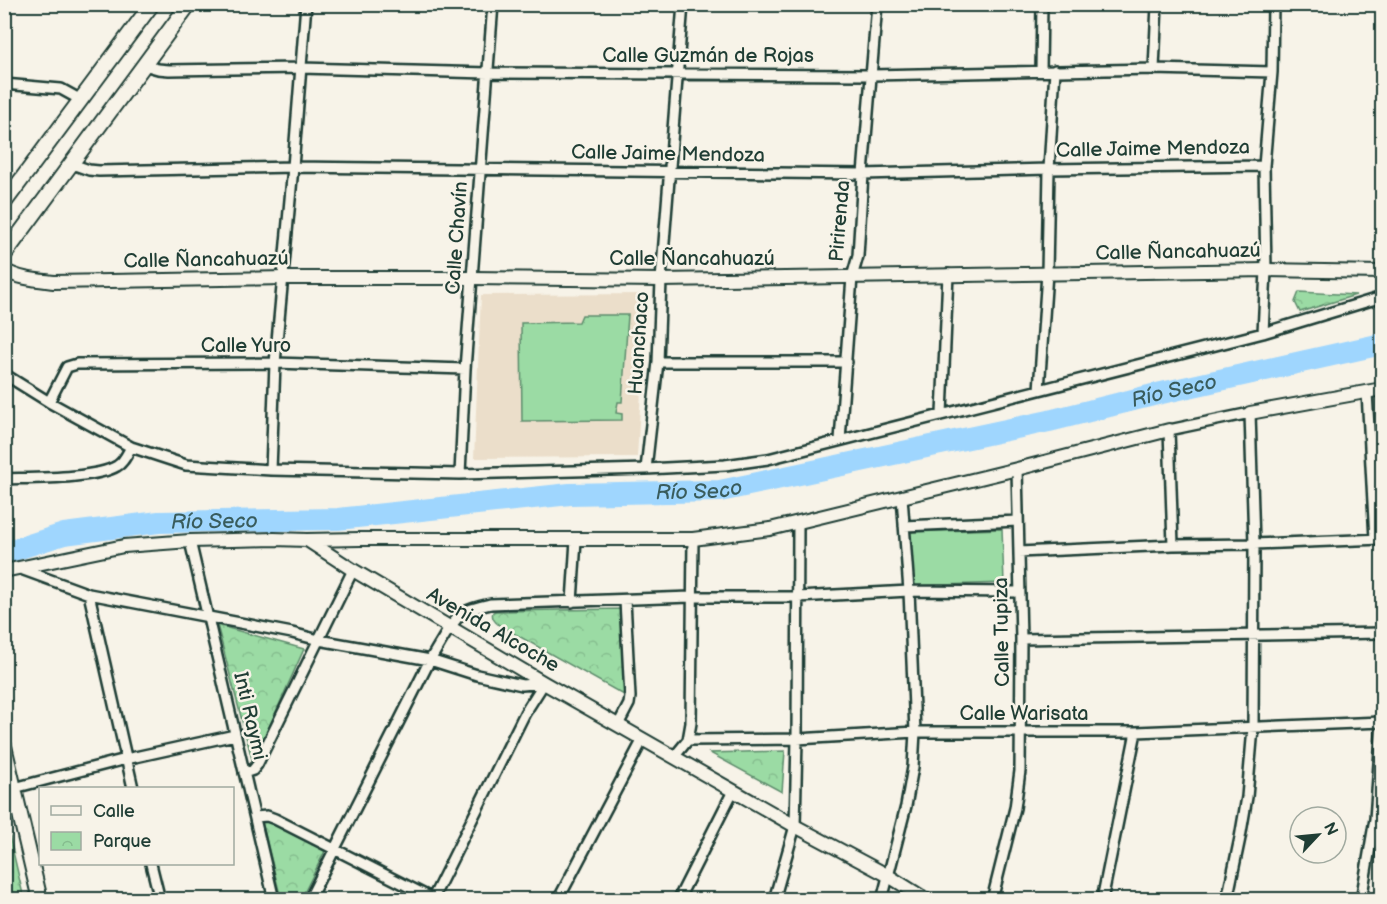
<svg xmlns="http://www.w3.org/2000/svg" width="1387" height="904" font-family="'Balsamiq Sans',sans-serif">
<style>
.built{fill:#ebdeca}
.grass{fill:#9bdba4;stroke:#5d8c6c;stroke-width:1.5}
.park{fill:url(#park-crowns);stroke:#5d8c6c;stroke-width:1.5}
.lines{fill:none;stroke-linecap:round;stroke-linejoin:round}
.river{stroke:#9fd6fe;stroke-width:22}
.minor-casing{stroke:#1f3d34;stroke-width:14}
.tertiary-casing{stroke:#1f3d34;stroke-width:16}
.secondary-casing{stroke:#1f3d34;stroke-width:18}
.minor{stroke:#f7f3e8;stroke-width:9}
.tertiary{stroke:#f7f3e8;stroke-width:12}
.secondary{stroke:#f7f3e8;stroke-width:14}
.labels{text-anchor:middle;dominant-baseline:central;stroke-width:5;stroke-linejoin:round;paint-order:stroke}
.street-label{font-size:20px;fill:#1f3d34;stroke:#f7f3e8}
.water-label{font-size:21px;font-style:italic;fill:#395c5c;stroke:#f7f3e8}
</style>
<defs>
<pattern id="park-crowns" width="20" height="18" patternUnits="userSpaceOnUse" patternTransform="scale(1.5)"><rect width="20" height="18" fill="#9bdba4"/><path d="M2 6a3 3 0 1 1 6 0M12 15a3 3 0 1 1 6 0" fill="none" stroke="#85bd8e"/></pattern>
</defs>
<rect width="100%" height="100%" fill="#f7f3e8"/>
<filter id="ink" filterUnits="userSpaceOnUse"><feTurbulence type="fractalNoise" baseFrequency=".0167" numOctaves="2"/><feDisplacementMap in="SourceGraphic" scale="12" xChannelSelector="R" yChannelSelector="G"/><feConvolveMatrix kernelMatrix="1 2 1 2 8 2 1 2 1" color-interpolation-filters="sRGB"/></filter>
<g filter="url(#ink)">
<path class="built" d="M 647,294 L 637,457 L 474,458 L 481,295 Z"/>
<path class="grass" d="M 582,315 L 628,315 L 622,402 L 618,402 L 616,413 L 622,414 L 622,420 L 522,421 L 521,323 L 579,322 Z
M 1002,529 L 1004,583 L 911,586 L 909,532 Z"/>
<path class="park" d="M 1299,292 L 1356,295 L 1300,312 L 1295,302 Z
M 622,609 L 624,695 L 499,625 C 495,622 491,617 493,612 L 496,611 Z
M 217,625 L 304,649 L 253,763 Z
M 785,751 L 782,792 L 710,753 Z
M 4,817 L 5,817 L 24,899 L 5,899 Z
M 261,818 L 325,851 L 301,899 L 281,899 Z"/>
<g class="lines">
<path class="river" id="s1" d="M 4,553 L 64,534 L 159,522 L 338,519 L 570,494 L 720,491 L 1049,421 L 1157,394 L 1382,344"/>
<defs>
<path id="minor" d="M 144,65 L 158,69 L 169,70 L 301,68 L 488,73 L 872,75 L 1154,69 L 1272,72
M 1154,69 L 1157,4
M 1041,71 L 1042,4
M 4,84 L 61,89 L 81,100
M 72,164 L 89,170 L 99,171 L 293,167 L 863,174 L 1049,169 L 1264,166
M 1263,333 L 1266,270 L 1264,166 L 1272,72 L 1273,4
M 658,362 L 847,362
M 4,374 L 49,402 L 131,447 L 186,465 L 271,470 L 460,474 L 646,469 L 725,465 L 768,459 L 1263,333 L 1382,297
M 1039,390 L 1047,273 L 1049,169 L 1055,70
M 1367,392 L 1375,539
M 49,402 L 67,367 L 77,364 L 275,363 L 465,369
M 942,414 L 948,274
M 840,440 L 852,277 L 858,256 L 863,174 L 877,4
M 646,469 L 658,362 L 661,280 L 683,4
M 271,470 L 275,363 L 293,167 L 306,4
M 460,474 L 465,369 L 493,4
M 4,479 C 31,478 96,479 117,466 C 124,462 127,454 131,447
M 904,526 L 1018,521
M 190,541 L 274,900
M 1173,545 L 1169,430 L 1250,413 L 1254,544 L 1253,728 L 1247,797 L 1240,838 L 1227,900
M 1019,552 L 1173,545 L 1254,544 L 1382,539
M 18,568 L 89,594 L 292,633 L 319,640 L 430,660 L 477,675 L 522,685 L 544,683
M 89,594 L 133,788
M 572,602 L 576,540
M 1021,639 L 1382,633
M 618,725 L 629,704 L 630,697 L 625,600
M 688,740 L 691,723 L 693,539
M 674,757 L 688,740 L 797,739 L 915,732 L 1136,732 L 1382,722
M 244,773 L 253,770 L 257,765 L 353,570
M 14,788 L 126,759 L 235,735
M 255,817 L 267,816 L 275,819 L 435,900
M 151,864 L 160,900
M 309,900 L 430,660 C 438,648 451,621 463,613 C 471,608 482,606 491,604 L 691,597 L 798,597 L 909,591 L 1019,592
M 432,900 L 525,713 L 544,683
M 558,900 L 643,739
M 678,900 L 733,791
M 774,900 L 795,826 L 797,739 L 798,522
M 882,900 L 906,806 L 913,767 L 915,732 L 909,591 L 902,497
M 992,900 L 1015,808 L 1020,771 L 1021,639 L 1017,469
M 1102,900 L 1136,732
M 1361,900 L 1375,819 L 1382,722"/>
<path id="tertiary" d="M 4,270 C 19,279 37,280 54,282 L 284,278 L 472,278 L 661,280 L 1266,270 L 1382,272
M 1250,413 L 1382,389
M 307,540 L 353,570 L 544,683 L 795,826 L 887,875 L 927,900
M 4,571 L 124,546 L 190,541 L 274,539 L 307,540 L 360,539 L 693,539 L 770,529 L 1017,469 L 1169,430"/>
<path id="secondary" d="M 4,203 L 152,4
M 4,255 L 189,4
M 4,746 L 40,900"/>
</defs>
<use href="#minor" class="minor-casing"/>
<use href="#tertiary" class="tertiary-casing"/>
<use href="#secondary" class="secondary-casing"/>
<use href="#minor" class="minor"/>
<use href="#tertiary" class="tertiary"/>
<use href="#secondary" class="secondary"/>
</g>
</g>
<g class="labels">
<g class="street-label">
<text x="708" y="56">Calle Guzmán de Rojas</text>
<text transform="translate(1153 149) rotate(-1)">Calle Jaime Mendoza</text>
<text transform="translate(668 154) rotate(1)">Calle Jaime Mendoza</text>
<text transform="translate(840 221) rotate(-85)">Pirirenda</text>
<text transform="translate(457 238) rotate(-86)">Calle Chavín</text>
<text transform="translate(1178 252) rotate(-1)">Calle Ñancahuazú</text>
<text x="692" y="259">Calle Ñancahuazú</text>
<text transform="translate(206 260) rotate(-1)">Calle Ñancahuazú</text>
<text transform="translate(639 343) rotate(-86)">Huanchaco</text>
<text x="246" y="346">Calle Yuro</text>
<text transform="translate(493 630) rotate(30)">Avenida Alcoche</text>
<text transform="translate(1002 632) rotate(-91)">Calle Tupiza</text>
<text x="1024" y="714">Calle Warisata</text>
<text transform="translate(250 716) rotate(77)">Inti Raymi</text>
</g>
<g class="water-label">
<text stroke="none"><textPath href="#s1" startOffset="1186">Río Seco</textPath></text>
<text stroke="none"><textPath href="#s1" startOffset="700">Río Seco</textPath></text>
<text stroke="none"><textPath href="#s1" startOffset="214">Río Seco</textPath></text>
</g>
</g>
<rect width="1387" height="904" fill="none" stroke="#f7f3e8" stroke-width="24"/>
<rect x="12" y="12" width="1363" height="880" fill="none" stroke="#1f3d34" stroke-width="2" filter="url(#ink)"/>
<rect x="39" y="787" width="195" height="78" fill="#f7f3e8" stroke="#a1aaa0" stroke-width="1.5"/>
<rect x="51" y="806" width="30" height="9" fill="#f7f3e8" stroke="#a1aaa0" stroke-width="1.5"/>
<text x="93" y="817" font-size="18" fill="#1f3d34">Calle</text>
<rect x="51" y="832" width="30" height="18" fill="url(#park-crowns)" stroke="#a1aaa0" stroke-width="1.5"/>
<text x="93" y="847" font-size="18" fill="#1f3d34">Parque</text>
<g transform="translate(1318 835) rotate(64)"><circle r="28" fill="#f7f3e8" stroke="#a1aaa0" stroke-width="1.5"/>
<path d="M0-4.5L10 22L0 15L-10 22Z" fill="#1f3d34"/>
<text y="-9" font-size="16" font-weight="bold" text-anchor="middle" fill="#1f3d34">N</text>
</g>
</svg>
